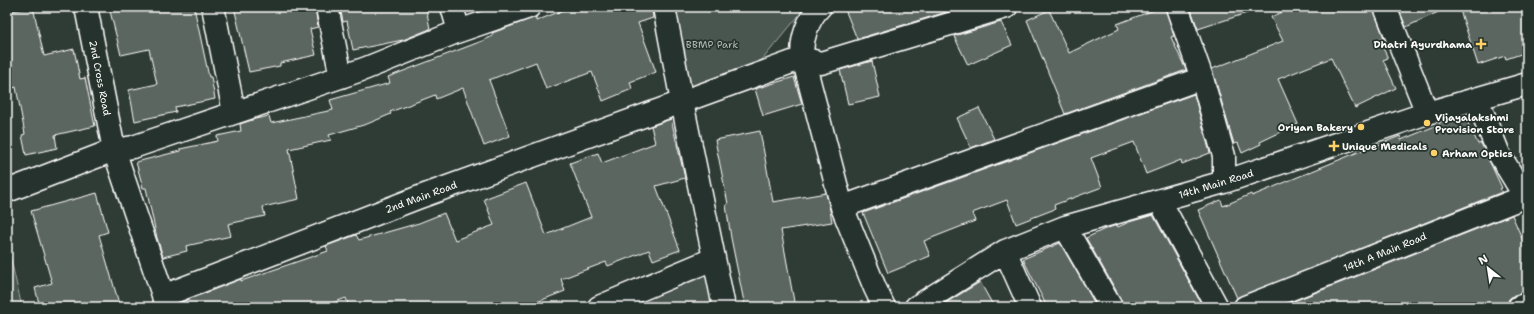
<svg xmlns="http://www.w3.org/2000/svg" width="1534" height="314" font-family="'Shantell Sans',sans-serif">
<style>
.green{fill:#4a544f;stroke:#a4aaa7}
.building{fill:#5b6661;stroke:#fff}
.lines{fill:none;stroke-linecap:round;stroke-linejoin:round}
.minor-casing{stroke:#fff;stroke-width:25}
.minor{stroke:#26332d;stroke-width:22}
.poi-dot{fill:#ffd166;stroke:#26332d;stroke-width:1.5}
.labels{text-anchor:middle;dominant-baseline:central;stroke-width:3.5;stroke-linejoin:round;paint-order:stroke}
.park-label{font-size:10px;fill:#b7bbb9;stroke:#26332d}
.poi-label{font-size:10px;font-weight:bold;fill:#fff;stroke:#26332d;text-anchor:start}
.street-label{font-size:10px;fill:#fff;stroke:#26332d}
</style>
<rect width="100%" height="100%" fill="#2f3b35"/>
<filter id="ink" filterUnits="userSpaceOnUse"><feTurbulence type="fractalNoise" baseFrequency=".025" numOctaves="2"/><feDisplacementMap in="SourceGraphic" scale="8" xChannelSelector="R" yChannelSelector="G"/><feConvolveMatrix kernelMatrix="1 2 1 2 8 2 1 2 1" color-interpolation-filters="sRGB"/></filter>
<g filter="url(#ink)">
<path class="green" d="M 665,7 L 806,7 L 762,60 L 685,100 Z
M 7,243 L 22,307 L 7,307 Z
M 708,275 L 716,307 L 626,307 Z"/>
<path class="building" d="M 33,7 L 44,56 L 74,49 L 80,79 L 85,78 L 95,126 L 55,135 L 57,148 L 26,155 L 22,135 L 25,134 L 16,87 L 10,89 L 7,75 L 7,12 Z
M 109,7 L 194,7 L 209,77 L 211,77 L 215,99 L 175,107 L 176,112 L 135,121 L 129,90 L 157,84 L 149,49 L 121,55 Z
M 234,7 L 315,7 L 318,27 L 310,29 L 316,55 L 280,63 L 280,66 L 249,72 Z
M 340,7 L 426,7 L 430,29 L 403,40 L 353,50 L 347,21 L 343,22 Z
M 571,7 L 652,7 L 653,18 L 638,23 L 656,72 L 630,82 L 632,89 L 603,101 L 592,72 L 546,89 L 536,62 L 489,80 L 510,136 L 484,146 L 463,88 L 436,99 L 435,95 L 390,112 L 391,114 L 367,124 L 329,135 L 331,140 L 289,149 L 299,199 L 263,207 L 265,216 L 228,224 L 231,236 L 186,246 L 187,251 L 163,257 L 157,238 L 146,188 L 143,188 L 136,162 L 180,151 L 180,149 L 218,141 L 217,136 L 241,131 L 240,124 L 255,119 L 269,116 L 271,123 L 333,110 L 330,100 L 390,83 L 388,77 L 482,41 L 493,36 L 492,33 L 536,17 L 536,21 Z
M 844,7 L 963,7 L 857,39 Z
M 1162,7 L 1165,7 L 1174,36 L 1171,37 L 1186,70 L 1065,114 L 1027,20 L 1049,10 L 1069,53 L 1119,29 L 1117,24 Z
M 1190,7 L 1253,7 L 1253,11 L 1198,29 Z
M 1293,7 L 1373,7 L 1384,38 L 1379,40 L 1388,58 L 1383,60 L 1396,88 L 1355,108 L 1331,58 L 1278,79 L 1298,124 L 1260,142 L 1261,144 L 1242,153 L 1238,143 L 1234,144 L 1212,69 L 1283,41 L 1271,17 Z
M 1398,7 L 1449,7 L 1406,27 Z
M 1459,7 L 1527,7 L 1527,52 L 1506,59 L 1505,56 L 1478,65 Z
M 1001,22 L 1012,45 L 968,65 L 954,36 Z
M 872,61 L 880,97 L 848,104 L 840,70 Z
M 794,77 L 802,104 L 763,116 L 755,89 Z
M 1194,94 L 1210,153 L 1182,164 L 1181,160 L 1146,174 L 1134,142 L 1091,158 L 1102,187 L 1054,205 L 1055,209 L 1016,224 L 1007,200 L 972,213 L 975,221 L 924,241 L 930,256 L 888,273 L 863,213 Z
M 979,108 L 994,139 L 971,148 L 957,118 Z
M 1464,115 L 1478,144 L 1481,143 L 1502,188 L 1500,189 L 1502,192 L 1237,298 L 1198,210 L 1221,200 L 1223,206 L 1251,194 L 1252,196 L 1375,145 L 1375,146 L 1400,136 L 1401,140 L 1440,124 L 1439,122 Z
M 671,119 L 685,178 L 656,186 L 680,250 L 653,260 L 649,250 L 608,266 L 606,262 L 561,279 L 565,291 L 524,307 L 349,307 L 346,298 L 322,307 L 179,307 L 179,303 L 241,279 L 241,281 L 328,251 L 326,246 L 356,235 L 359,240 L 419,223 L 444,213 L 455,240 L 494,225 L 484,199 L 526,183 L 546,235 L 591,217 L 570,163 L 598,153 L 602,163 L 655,143 L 651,126 Z
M 760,131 L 773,202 L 826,193 L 830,210 L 832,222 L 781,230 L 795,307 L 745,307 L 731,238 L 726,205 L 728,204 L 715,140 Z
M 97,193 L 108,232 L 99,235 L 120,307 L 40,307 L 35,288 L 52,283 L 31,211 Z
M 1153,215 L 1203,307 L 1123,307 L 1122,301 L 1086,238 L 1105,229 L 1117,225 L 1118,227 L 1129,222 Z
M 1512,215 L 1527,250 L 1527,292 L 1514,295 L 1509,299 L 1507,305 L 1503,307 L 1279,307 Z
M 1060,243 L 1097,307 L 1047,307 L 1023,259 Z
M 980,282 L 994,307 L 939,307 Z"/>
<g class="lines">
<defs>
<path id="minor" d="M 86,7 L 114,150 L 167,307
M 213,7 L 234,112
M 327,7 L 341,77
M 452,7 L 459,31
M 664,7 L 682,102 L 724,307
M 820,7 C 808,19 800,41 803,58 L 821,63 L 1006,7
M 1177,7 L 1202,78 L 1224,156 L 1224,182
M 1385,7 L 1427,113
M 1477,99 L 1499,154 L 1527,200
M 7,191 L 114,150 L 133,147 L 364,69 L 459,31 L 529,7
M 1160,201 L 1217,307
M 842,207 L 1202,78
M 1065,227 L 1111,307
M 1005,251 L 1030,307
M 163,296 L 417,198 L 803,58 L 842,207 L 875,288 L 884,307
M 599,307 L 713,259
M 916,307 L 1005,251 L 1065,227 L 1224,182 L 1427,113 L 1527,84
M 1245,307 L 1524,197
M 1519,307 L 1527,304"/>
</defs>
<use href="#minor" class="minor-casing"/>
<use href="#minor" class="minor"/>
</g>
</g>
<g class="poi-dot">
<path d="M1479 38h4v4h4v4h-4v4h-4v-4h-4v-4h4z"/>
<circle cx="1427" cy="123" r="4"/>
<circle cx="1361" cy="127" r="4"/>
<path d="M1332 140h4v4h4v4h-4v4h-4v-4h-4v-4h4z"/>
<circle cx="1434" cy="153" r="4"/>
</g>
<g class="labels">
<g class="park-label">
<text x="712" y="44">BBMP Park</text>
</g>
<g class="poi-label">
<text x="1472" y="44" text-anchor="end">Dhatri Ayurdhama</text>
<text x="1435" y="117">Vijayalakshmi<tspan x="1435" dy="12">Provision Store</tspan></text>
<text x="1353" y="127" text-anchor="end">Oriyan Bakery</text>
<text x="1342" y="146">Unique Medicals</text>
<text x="1442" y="153">Arham Optics</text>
</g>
<g class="street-label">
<text transform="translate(100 78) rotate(79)">2nd Cross Road</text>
<text transform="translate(1216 184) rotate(-17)">14th Main Road</text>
<text transform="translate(421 197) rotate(-20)">2nd Main Road</text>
<text transform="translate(1385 252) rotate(-22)">14th A Main Road</text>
</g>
</g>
<rect width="1534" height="314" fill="none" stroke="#26332d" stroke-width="24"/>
<rect x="12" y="12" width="1510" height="290" fill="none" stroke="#fff" stroke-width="1.5" filter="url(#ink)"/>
<g transform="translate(1488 268) rotate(330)" stroke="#26332d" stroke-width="3" paint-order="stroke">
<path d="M0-3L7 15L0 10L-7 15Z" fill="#ffffff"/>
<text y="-6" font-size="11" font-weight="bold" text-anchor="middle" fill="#ffffff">N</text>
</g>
</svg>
